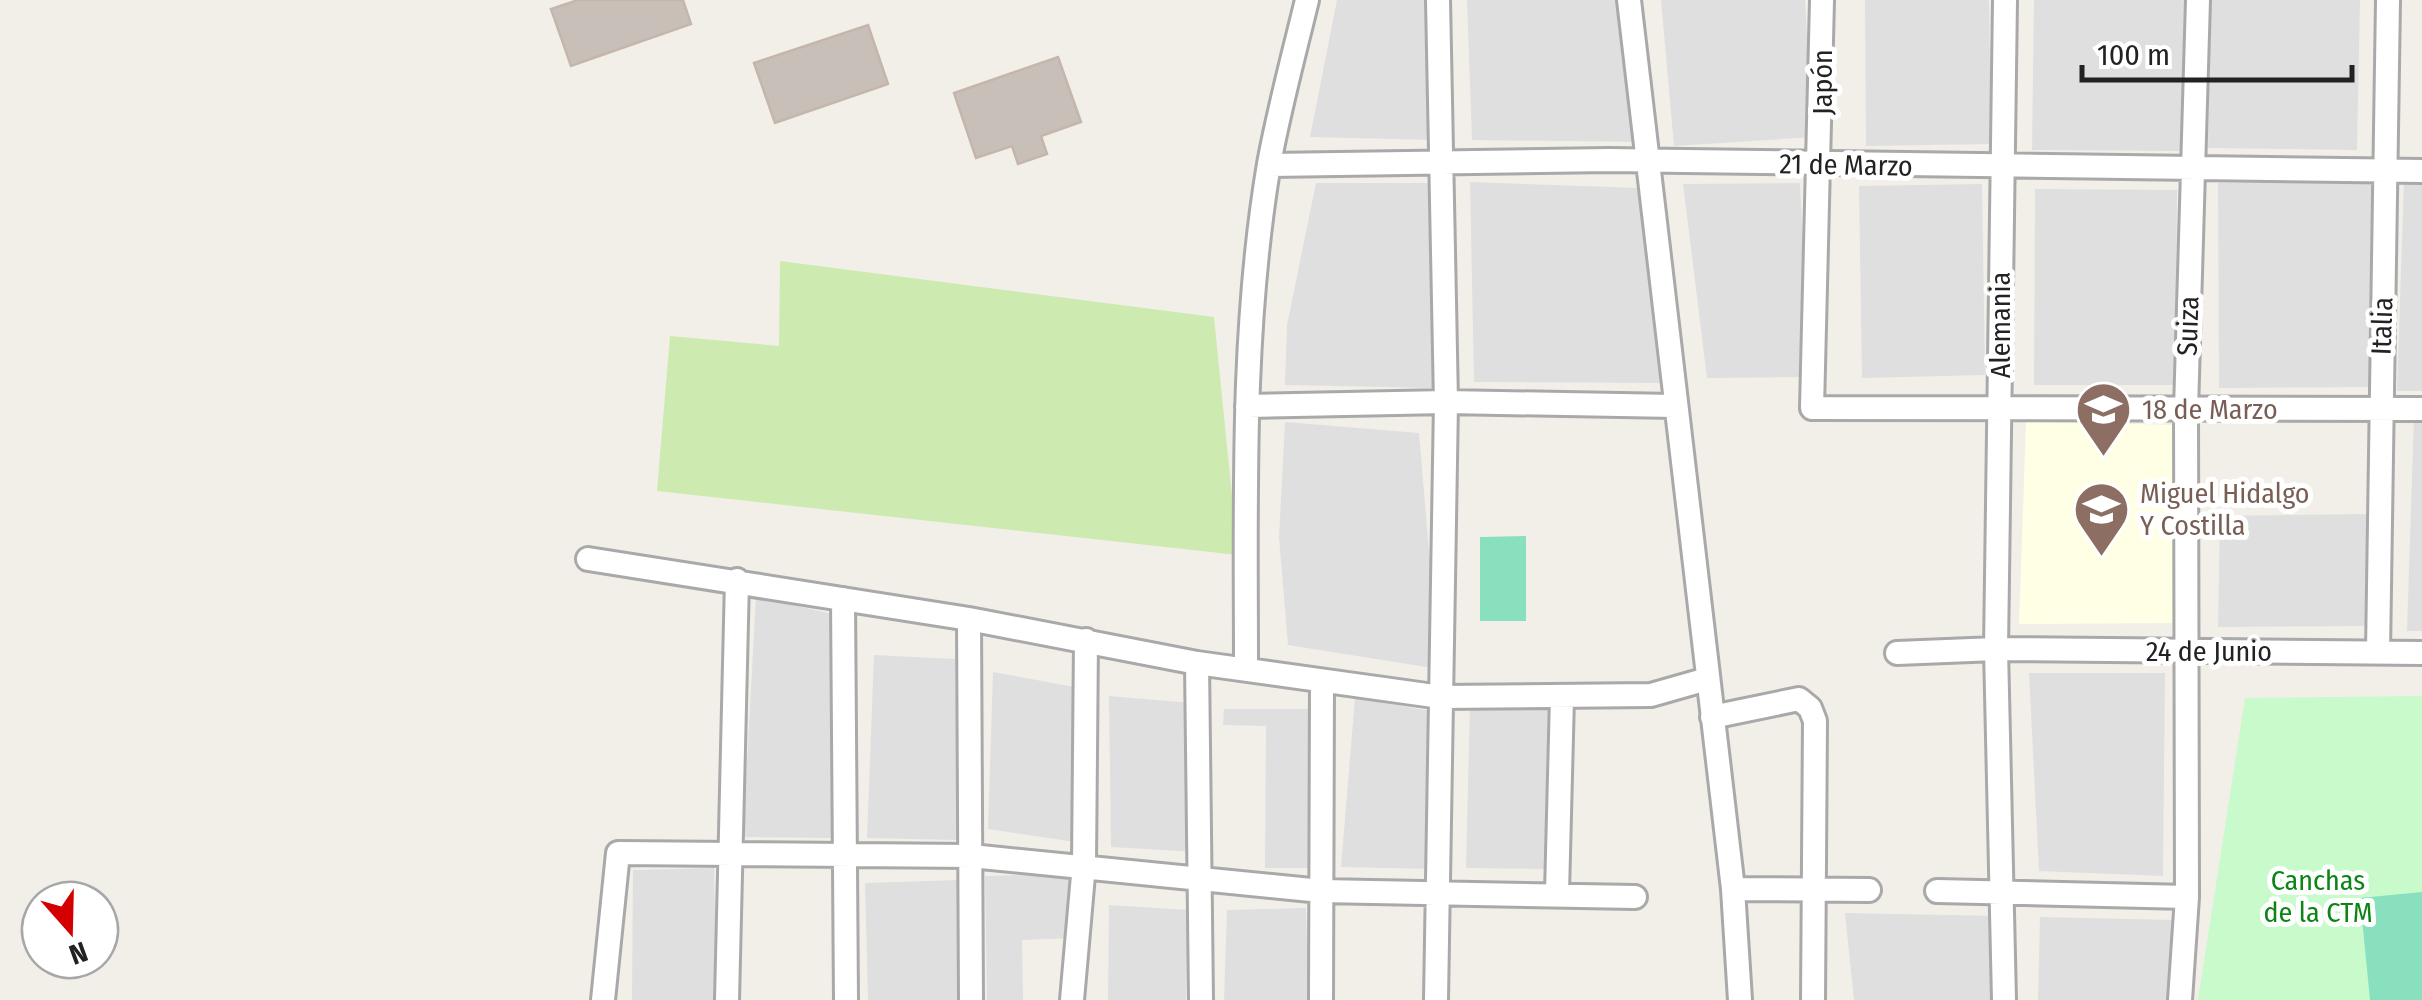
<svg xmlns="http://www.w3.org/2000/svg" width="2422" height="1000" font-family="'Fira Sans Condensed',sans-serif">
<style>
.residential{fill:#e0dfdf}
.education{fill:#ffffe5}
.grass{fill:#cdebb0}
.park{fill:#c8facc}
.pitch{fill:#88e0be}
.building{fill:#c7bfb8;stroke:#c4b6ab;stroke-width:2.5}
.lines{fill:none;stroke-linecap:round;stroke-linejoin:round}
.minor-casing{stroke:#a9a9a9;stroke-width:28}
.minor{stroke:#fff;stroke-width:22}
.labels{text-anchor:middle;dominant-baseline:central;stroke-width:10;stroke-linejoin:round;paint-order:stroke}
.street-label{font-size:28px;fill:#222;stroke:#fff}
.education-label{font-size:28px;fill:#785e54;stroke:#fff;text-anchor:start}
.park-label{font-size:28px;fill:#0c8416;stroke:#fff}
</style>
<rect width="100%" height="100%" fill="#f2efe9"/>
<path class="residential" d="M 1337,0 L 1431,0 L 1434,140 L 1310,137 Z
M 1467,0 L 1622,0 L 1643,142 L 1472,140 Z
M 1661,0 L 1805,0 L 1813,137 L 1674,146 Z
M 1865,0 L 1989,0 L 1991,144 L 1866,146 Z
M 2034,0 L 2184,0 L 2182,151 L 2032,150 Z
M 2211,0 L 2360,0 L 2357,150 L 2208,148 Z
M 2404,179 L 2422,180 L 2422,391 L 2397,391 Z
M 1470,182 L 1640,188 L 1669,383 L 1474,382 Z
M 2373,182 L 2373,387 L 2219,388 L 2218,183 Z
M 1316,183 L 1430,183 L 1436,388 L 1285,385 L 1287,325 Z
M 1800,183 L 1809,377 L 1707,378 L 1683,184 Z
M 1982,184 L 1985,375 L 1862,378 L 1859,186 Z
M 2035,189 L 2177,190 L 2176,385 L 2034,385 Z
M 2414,418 L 2422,418 L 2422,631 L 2407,631 Z
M 1285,422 L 1419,433 L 1439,669 L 1288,645 L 1279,537 Z
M 2366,514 L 2373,626 L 2218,627 L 2220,516 Z
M 756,597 L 837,615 L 836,838 L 743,837 Z
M 874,655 L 955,659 L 958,840 L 867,838 Z
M 993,672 L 1080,688 L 1082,843 L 988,829 Z
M 2029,673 L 2165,673 L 2163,876 L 2039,871 Z
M 1109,696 L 1193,703 L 1197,852 L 1111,847 Z
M 1355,698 L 1431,711 L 1431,869 L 1341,867 Z
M 1470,705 L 1555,707 L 1552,869 L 1466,868 Z
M 1224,709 L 1313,709 L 1312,868 L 1265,868 L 1266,726 L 1223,725 Z
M 714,868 L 717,1000 L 632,1000 L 633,870 Z
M 1073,874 L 1074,938 L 1022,940 L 1023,1000 L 987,1000 L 985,876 Z
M 961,880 L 960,1000 L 868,1000 L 865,883 Z
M 1109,905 L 1188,910 L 1186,1000 L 1108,1000 Z
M 1306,908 L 1309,1000 L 1224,1000 L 1227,910 Z
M 1845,913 L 2000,916 L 1998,1000 L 1854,1000 Z
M 2040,917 L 2173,920 L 2173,1000 L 2038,1000 Z"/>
<path class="education" d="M 2026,422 L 2181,425 L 2181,623 L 2019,624 Z"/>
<path class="grass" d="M 780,261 L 1214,317 L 1238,555 L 657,491 L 670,336 L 779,346 Z"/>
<path class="park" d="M 2422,696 L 2422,1000 L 2198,1000 L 2245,698 Z"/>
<path class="pitch" d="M 1526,536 L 1526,621 L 1480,621 L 1480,537 Z
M 2422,892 L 2422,1000 L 2370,1000 L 2360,898 Z"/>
<path class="building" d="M 578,0 L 683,0 L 691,24 L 571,66 L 551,9 Z
M 868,25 L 888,84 L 775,123 L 754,63 Z
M 1058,57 L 1081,122 L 1041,136 L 1047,154 L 1018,164 L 1012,146 L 976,158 L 954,93 Z"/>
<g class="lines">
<defs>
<path id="minor" d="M 1629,0 L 1733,889 L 1740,1000
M 1822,0 L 1812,408 L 2422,409
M 1269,165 L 1609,160 L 2422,171
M 1247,406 L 1446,402 L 1675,406
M 588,559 L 969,619 L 1197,663 L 1441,697 L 1651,695 L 1707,679
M 843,599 L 846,1000
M 969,619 L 971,1000
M 2378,652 L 2388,0
M 1897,653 L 1996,649 L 2422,653
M 1197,663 L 1201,1000
M 1246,668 C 1246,500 1241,330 1269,164 C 1279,109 1294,54 1307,0
M 1712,717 L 1799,699 L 1810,708 L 1815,721 L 1813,1000
M 1733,889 L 1869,890
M 1937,891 L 2187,897
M 1557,893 L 1562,697
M 603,1000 L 618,853 L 971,856 L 1321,891 L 1635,897
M 727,1000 L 737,580
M 1072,1000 L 1084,864 L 1086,640
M 1321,1000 L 1322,681
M 1436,1000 L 1446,402 L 1438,0
M 2004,1000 L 1996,649 L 2005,0
M 2180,1000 L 2187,897 L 2186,410 L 2198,0"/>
</defs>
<use href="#minor" class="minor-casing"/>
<use href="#minor" class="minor"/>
</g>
<defs>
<symbol id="school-pin" viewBox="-11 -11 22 30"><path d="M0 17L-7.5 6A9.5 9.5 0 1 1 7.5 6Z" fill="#8d6e63" stroke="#fff"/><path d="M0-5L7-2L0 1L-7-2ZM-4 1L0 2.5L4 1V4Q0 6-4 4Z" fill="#fff"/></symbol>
</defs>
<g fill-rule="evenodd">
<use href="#school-pin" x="2072" y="378" width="63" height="86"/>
<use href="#school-pin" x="2070" y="478" width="63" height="86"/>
</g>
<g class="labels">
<g class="street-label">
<text transform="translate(1822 82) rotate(-90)">Japón</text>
<text transform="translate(1846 165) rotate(1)">21 de Marzo</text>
<text transform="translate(2000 325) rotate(-90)">Alemania</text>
<text transform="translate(2188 326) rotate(-88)">Suiza</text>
<text transform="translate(2382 326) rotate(-88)">Italia</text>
<text x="2209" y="651">24 de Junio</text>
</g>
<g class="education-label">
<text x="2142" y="409">18 de Marzo</text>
<text x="2140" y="493">Miguel Hidalgo<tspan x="2140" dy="32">Y Costilla</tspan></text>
</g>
<g class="park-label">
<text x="2318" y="880">Canchas<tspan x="2318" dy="32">de la CTM</tspan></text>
</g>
</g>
<g transform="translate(70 930) rotate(160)"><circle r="48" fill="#ffffff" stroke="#a7a7a7" stroke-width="2.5"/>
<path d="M0-8L18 38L0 25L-18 38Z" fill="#d40000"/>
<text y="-15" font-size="28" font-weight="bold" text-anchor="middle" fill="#222222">N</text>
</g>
<path d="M2082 65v15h270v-15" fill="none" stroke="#222222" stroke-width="5"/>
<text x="2097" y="65" font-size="30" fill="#222222" stroke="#ffffff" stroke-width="8" paint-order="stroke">100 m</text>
</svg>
